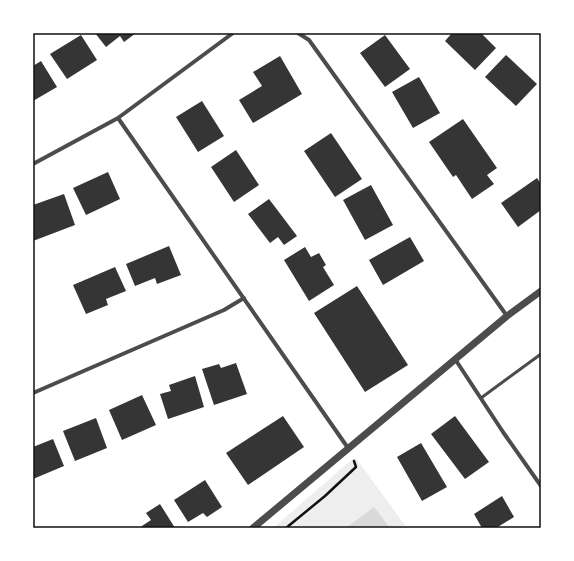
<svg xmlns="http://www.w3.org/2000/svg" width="574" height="561" font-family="Poppins,sans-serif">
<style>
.green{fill:#eee}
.water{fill:#d9d9d9}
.building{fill:#353535}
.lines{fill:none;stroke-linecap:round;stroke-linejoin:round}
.path{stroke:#111;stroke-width:2.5}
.service{stroke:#4c4c4c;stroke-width:3}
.minor{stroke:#4c4c4c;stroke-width:4}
.tertiary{stroke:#4c4c4c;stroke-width:7}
.neatline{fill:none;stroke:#111;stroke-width:1.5}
</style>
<rect width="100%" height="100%" fill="#fff"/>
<path class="green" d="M 355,457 L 407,528 L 273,528 Z"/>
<path class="water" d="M 374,507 L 390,528 L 346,528 Z"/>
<path class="building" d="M 95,33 L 136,33 L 124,42 L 120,36 L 106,47 Z
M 452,33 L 481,33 L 496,48 L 475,70 L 445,41 Z
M 81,35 L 97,60 L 67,79 L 50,54 Z
M 385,35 L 410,69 L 385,87 L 360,53 Z
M 506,55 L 537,84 L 516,106 L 485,77 Z
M 280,56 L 302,94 L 253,123 L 239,100 L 262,86 L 253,72 Z
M 41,61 L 57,87 L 33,101 L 33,66 Z
M 419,77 L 440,113 L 413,128 L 392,92 Z
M 202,101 L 224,136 L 198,152 L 176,117 Z
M 463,119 L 497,168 L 487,175 L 494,184 L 472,199 L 456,175 L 453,177 L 429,142 Z
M 331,133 L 362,179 L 335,197 L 304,151 Z
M 236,150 L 259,185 L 234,202 L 211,167 Z
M 108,172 L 120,199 L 86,215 L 73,188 Z
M 537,178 L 541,184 L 541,210 L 518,227 L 501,203 Z
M 371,185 L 393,225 L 365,240 L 343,200 Z
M 64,194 L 75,225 L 33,241 L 33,205 Z
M 269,199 L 297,236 L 284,245 L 278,237 L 270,243 L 248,214 Z
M 410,237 L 424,261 L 383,285 L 369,260 Z
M 169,246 L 181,275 L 157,284 L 155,278 L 135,286 L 126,264 Z
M 305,247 L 311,257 L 319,253 L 326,265 L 323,267 L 334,285 L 309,301 L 284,260 Z
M 115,267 L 126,291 L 106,299 L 108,305 L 86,314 L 73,285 Z
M 357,286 L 408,365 L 365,392 L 314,313 Z
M 236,363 L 247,394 L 214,405 L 202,369 L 219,364 L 221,368 Z
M 195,376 L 204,407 L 168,419 L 160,394 L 171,391 L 169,385 Z
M 142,395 L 156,425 L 122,440 L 109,410 Z
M 283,416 L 304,447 L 248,485 L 226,453 Z
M 455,416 L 489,462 L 465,479 L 431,434 Z
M 96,418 L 107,448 L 75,461 L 63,431 Z
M 53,439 L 64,466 L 33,479 L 33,447 Z
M 421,443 L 447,487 L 422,501 L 397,457 Z
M 205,480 L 222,507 L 207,517 L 203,513 L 188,522 L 174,500 Z
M 502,496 L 514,517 L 496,528 L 482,528 L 474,514 Z
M 160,504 L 175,528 L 139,528 L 151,520 L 146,513 Z"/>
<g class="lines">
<path class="path" d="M 286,528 L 325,496 L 356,467 L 354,461"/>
<path class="service" d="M 481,398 L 541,354"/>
<path class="minor" d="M 298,33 L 309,40 L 507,316
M 118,118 L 348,448
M 33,164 L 118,118 L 233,33
M 455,359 L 503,432 L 541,486
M 33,393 L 224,310 L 244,298"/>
<path class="tertiary" d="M 253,528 L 507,316 L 541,291"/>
</g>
<rect width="574" height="561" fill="none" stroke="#ffffff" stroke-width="68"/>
<rect x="34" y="34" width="506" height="493" class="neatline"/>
</svg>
